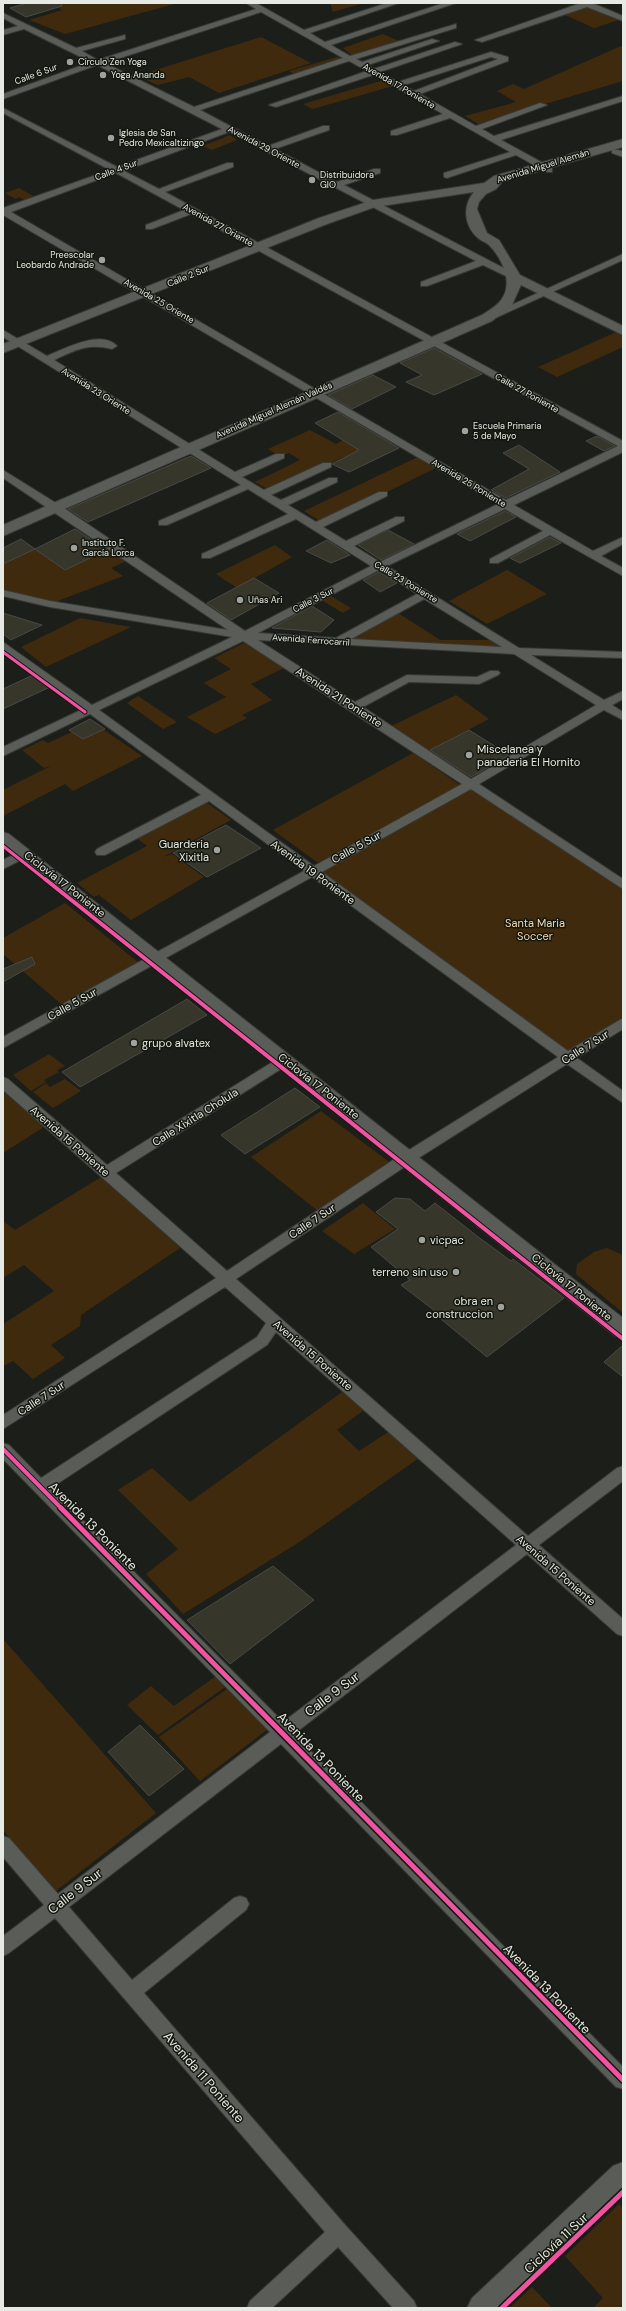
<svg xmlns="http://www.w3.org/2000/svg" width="626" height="2311" font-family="'DM Sans',sans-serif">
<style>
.green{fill:#402a0e}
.building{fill:#37362b;stroke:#494a45}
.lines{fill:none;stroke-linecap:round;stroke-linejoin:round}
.street-casing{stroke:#373935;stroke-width:2}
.secondary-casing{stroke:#373935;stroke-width:2}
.street{fill:#5a5c58;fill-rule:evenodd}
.secondary{fill:#5a5c58;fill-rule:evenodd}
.cycleway-far2-casing{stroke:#13170e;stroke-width:5}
.cycleway-far1-casing{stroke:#13170e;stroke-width:6}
.cycleway-casing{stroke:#13170e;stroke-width:8}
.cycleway-far2{stroke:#f153a3;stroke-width:3}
.cycleway-far1{stroke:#f153a3;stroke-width:4}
.cycleway{stroke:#f153a3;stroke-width:5}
.poi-dot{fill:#a0a39d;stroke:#13170e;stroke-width:1.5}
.labels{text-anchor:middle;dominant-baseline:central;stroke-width:3;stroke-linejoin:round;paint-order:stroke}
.far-poi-label{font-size:9px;fill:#e7eae4;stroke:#13170e;text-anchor:start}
.far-street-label{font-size:9px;fill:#e7eae4;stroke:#13170e}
.street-label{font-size:11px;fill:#e7eae4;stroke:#13170e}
.poi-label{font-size:11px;fill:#e7eae4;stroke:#13170e;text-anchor:start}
.park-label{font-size:11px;fill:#f9d7b4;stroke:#13170e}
.near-street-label{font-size:13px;fill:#e7eae4;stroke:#13170e}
</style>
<rect width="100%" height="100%" fill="#1c1e19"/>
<path class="green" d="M 53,3 L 178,3 L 65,34 L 29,20 L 62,10 Z
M 330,3 L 364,3 L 333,12 Z
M 587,6 L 619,20 L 594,28 L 563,14 Z
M 383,34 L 399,41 L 353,56 L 343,48 Z
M 261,37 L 311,63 L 219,93 L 189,77 L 158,85 L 136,76 Z
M 621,46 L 623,47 L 623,81 L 478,124 L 465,116 L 516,102 L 497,91 L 513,84 L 524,89 Z
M 340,56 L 346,58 L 296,75 L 289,71 Z
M 384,80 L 393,86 L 313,109 L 303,104 Z
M 230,135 L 237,140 L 212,150 L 203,146 Z
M 19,188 L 33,196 L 25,200 L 19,197 L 16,199 L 5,193 Z
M 621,330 L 623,331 L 623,347 L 557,377 L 538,367 Z
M 310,430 L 336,444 L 343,440 L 359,450 L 271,491 L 255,482 L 300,460 L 289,453 L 280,456 L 268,449 Z
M 422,455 L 440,466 L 323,523 L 304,511 Z
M 275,545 L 292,557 L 237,588 L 216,574 Z
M 114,547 L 131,559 L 111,568 L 123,576 L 50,604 L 3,593 L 3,564 L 35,549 L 65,570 Z
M 507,570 L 547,594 L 487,624 L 449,601 Z
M 326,593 L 351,608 L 343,613 L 318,598 Z
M 395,611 L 440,640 L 498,640 L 516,651 L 338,642 Z
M 80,618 L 131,627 L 46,667 L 21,647 Z
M 244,643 L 284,668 L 251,684 L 272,700 L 242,715 L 247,718 L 215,734 L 187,717 L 226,697 L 204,683 L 231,669 L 214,658 Z
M 456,695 L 489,719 L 424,753 L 387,728 Z
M 138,696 L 177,722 L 163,729 L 127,703 Z
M 104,730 L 142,756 L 73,791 L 65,784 L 3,816 L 3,790 L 51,766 L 44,768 L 22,750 L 43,740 L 48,743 L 72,732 L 83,739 Z
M 413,753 L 460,785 L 318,863 L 273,830 Z
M 471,784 L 623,885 L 623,1022 L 568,1058 L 313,872 Z
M 203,800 L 231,820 L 163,857 L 172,854 L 204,877 L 131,920 L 99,895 L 94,897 L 77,883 L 147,846 L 134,836 Z
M 65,903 L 139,963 L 61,1004 L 3,954 L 3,938 Z
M 49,1054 L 65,1066 L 57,1070 L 59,1072 L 44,1080 L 46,1082 L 31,1091 L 13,1075 Z
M 65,1079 L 81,1091 L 53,1108 L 33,1092 L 46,1083 L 50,1087 Z
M 3,1091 L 44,1127 L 3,1153 Z
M 321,1111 L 392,1164 L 319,1212 L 251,1157 Z
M 106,1174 L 180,1248 L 81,1315 L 80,1326 L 51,1345 L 65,1358 L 33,1379 L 13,1361 L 3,1366 L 3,1324 L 54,1291 L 24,1265 L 3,1278 L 3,1221 L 15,1230 Z
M 363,1203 L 395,1229 L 354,1254 L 322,1231 Z
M 607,1248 L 623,1255 L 623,1313 L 576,1274 L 577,1264 L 594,1252 Z
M 342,1392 L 364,1410 L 337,1430 L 359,1451 L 390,1431 L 419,1458 L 301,1541 L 183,1614 L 146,1574 L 178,1549 L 118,1490 L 152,1468 L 190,1502 Z
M 3,1639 L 156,1813 L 56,1891 L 3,1830 Z
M 216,1676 L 225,1687 L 158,1735 L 127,1705 L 151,1686 L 174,1706 Z
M 227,1689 L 268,1729 L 200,1781 L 159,1737 Z
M 619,2204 L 623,2208 L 623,2308 L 593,2308 L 603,2298 L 565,2256 Z
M 532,2287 L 552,2308 L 509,2308 Z"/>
<path class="building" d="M 27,3 L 61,3 L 62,6 L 26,17 L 10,8 Z
M 434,348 L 482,374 L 434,395 L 406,382 L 422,375 L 400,363 Z
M 373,375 L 396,387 L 352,409 L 328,395 Z
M 338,412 L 399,448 L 349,472 L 332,464 L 359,450 L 315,423 Z
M 597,436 L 615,446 L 604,451 L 586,441 Z
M 519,445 L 560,472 L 506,498 L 491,490 L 529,469 L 503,453 Z
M 191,456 L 211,468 L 88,522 L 68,509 Z
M 505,511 L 516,517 L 470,541 L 457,534 Z
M 75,529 L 107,550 L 65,570 L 35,549 Z
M 388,530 L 414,544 L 381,560 L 358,545 Z
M 550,537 L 561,543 L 520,563 L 510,558 Z
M 21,539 L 35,549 L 3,564 L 3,548 Z
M 327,540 L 350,555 L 331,563 L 306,551 Z
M 379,572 L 397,583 L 380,592 L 363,580 Z
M 254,578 L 279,593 L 231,620 L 207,603 Z
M 312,606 L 334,620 L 321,632 L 272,628 Z
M 3,613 L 42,625 L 11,640 L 3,634 Z
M 33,675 L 50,687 L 3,709 L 3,689 Z
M 90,719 L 105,729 L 83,739 L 69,730 Z
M 469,730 L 509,755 L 471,777 L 430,750 Z
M 226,825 L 261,848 L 207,877 L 173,853 Z
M 32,957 L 35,964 L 3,982 L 3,969 Z
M 187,999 L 207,1015 L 80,1087 L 62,1072 Z
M 295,1088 L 320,1107 L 245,1154 L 221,1135 Z
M 395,1198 L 410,1199 L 425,1211 L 435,1203 L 477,1236 L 511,1261 L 513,1259 L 564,1298 L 487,1357 L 436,1315 L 439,1314 L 401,1285 L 410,1280 L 371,1247 L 398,1229 L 376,1212 Z
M 623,1345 L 623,1377 L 604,1362 Z
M 273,1566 L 314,1600 L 230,1664 L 187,1620 Z
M 140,1725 L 184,1769 L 149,1796 L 108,1752 Z"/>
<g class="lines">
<defs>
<path id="street" d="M 246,3 L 256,3 L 304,30 L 387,3 L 399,3 L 310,33 L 325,42 L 444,3 L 456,3 L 331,45 L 350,56 L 456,24 L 456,28 L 356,59 L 362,62 L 432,39 L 439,41 L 368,65 L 374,69 L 455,42 L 462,44 L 380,72 L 398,82 L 491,52 L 508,57 L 508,61 L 420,94 L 476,126 L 540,103 L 547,105 L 482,129 L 494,136 L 623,96 L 623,101 L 501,140 L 552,168 L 552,172 L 546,172 L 516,155 L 447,178 L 444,177 L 444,173 L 510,152 L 450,118 L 397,135 L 391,135 L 391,131 L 443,114 L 373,75 L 276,107 L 269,105 L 367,71 L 349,61 L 200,110 L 268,146 L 323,126 L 329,126 L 329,130 L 275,149 L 337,182 L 374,169 L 380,169 L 380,173 L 344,185 L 517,275 L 519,277 L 514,280 L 483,265 L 427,286 L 421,286 L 421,282 L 476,261 L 229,132 L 124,171 L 159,189 L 227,163 L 233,163 L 233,167 L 165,192 L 623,441 L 623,452 L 514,505 L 593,551 L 623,537 L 623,544 L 601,556 L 623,568 L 623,576 L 550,535 L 498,563 L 490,563 L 490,559 L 543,531 L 505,509 L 387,566 L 519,648 L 623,652 L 623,658 L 531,655 L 604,700 L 623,691 L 623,699 L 612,705 L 623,712 L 623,720 L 604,710 L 479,784 L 623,879 L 623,889 L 471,789 L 322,872 L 568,1051 L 623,1018 L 623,1029 L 577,1058 L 623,1091 L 623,1103 L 567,1064 L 406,1166 L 236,1279 L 528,1536 L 617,1468 L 623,1466 L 623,1481 L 539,1545 L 623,1619 L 623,1636 L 617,1634 L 527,1554 L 294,1734 L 623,2067 L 623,2089 L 616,2087 L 281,1744 L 69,1907 L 132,1980 L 234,1898 L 240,1896 L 246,1898 L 249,1904 L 246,1910 L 144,1993 L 346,2226 L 414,2301 L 417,2308 L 393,2308 L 338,2247 L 272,2308 L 247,2308 L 250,2301 L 325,2232 L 55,1918 L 9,1953 L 3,1956 L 3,1936 L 44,1905 L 3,1857 L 3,1836 L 9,1838 L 58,1894 L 270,1732 L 3,1459 L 3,1443 L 9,1445 L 41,1478 L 257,1337 L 266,1323 L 225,1287 L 3,1429 L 3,1415 L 216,1278 L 3,1090 L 3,1077 L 8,1079 L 107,1165 L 279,1058 L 289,1058 L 291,1061 L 289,1064 L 116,1173 L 227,1271 L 396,1158 L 558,1057 L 312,877 L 3,1048 L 3,1037 L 304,871 L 209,801 L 105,855 L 97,855 L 95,852 L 97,849 L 201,795 L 90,714 L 3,756 L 3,747 L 83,709 L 3,650 L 3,642 L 92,705 L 232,637 L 50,607 L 3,596 L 3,590 L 50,601 L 228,630 L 3,478 L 3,470 L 64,508 L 245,631 L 371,566 L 296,519 L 210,558 L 202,558 L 202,554 L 288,514 L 248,489 L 167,525 L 159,525 L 159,521 L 241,485 L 3,337 L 3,330 L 47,356 C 64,349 101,329 117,346 L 112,349 C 87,343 76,350 54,360 L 235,472 L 276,454 L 284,454 L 284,458 L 242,477 L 264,490 L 323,463 L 331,463 L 331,467 L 271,495 L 281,500 L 329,478 L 337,478 L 337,482 L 288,505 L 316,522 L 379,492 L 387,492 L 387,496 L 323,527 L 346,541 L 396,517 L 404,517 L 404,521 L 354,546 L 380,562 L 498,504 L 3,215 L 3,208 L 110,170 L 3,113 L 3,108 L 117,167 L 222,129 L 97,65 L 3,99 L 3,94 L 91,62 L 24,29 L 3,35 L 3,30 L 18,26 L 3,18 L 3,13 L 76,48 L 125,35 L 125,39 L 82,51 L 98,60 L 256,9 ZM 261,12 L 343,58 L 194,107 L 105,63 ZM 491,57 L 498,59 L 414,91 L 404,85 ZM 116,173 L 184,210 L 146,225 L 146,229 L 152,229 L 191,214 L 618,446 L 506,500 L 11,212 ZM 379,570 L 417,594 L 336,638 L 258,633 ZM 424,599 L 502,647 L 351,639 ZM 258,640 L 514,654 L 596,705 L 471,779 L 363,707 L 409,682 L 479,684 L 498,675 L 500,673 L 498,671 L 490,671 L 477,677 L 407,675 L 355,702 ZM 243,641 L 462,784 L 314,866 L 99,710 ZM 276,1332 L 516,1545 L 283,1722 L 51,1488 L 267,1345 Z
M 581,3 L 592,3 L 623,16 L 623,21 L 587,7 L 482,42 L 475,40 Z
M 612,149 L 623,151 L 623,157 L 612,153 Z
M 623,254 L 623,260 L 491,320 L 483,318 Z
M 23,850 L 27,851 L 29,854 L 27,857 L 3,869 L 3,860 Z"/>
<path id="secondary" d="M 623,139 L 623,147 L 502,182 L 496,189 L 486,194 L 479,202 L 477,209 L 487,233 L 499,240 L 520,275 L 623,326 L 623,335 L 521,285 L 512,305 L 492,321 L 3,536 L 3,525 L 482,315 C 488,311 497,306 501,300 C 514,283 502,258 489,245 C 486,242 481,241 478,238 C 464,226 462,206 474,192 L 375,207 L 327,224 L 3,353 L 3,344 L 319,218 L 373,200 L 484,183 L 494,176 Z
M 3,832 L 9,834 L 623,1318 L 623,1338 L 615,1336 L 3,847 Z
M 623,2162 L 623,2195 L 503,2308 L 467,2308 L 472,2298 L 613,2166 Z"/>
</defs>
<use href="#street" class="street-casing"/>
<use href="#secondary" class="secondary-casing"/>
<use href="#street" class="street"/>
<use href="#secondary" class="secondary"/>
<defs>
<path id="cycleway-far2" d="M 3,652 L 85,712
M 3,846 L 46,880"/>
<path id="cycleway-far1" d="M 45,879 L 623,1339
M 3,1449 L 62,1509"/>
<path id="cycleway" d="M 61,1508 L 623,2080
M 502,2308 L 623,2192"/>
</defs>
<use href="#cycleway-far2" class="cycleway-far2-casing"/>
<use href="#cycleway-far1" class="cycleway-far1-casing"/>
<use href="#cycleway" class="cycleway-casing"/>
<use href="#cycleway-far2" class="cycleway-far2"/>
<use href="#cycleway-far1" class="cycleway-far1"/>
<use href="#cycleway" class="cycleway"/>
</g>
<g class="poi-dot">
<circle cx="70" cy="62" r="4"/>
<circle cx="103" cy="75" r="4"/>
<circle cx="111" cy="138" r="4"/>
<circle cx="312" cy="180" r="4"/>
<circle cx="102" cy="260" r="4"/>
<circle cx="465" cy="431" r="4"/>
<circle cx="74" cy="548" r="4"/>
<circle cx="240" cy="600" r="4"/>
<circle cx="469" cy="755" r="4"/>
<circle cx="217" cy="850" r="4"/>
<circle cx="134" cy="1043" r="4"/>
<circle cx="422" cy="1240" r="4"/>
<circle cx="456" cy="1272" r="4"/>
<circle cx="501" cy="1307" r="4"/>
</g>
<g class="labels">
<g class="far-poi-label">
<text x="78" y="62">Círculo Zen Yoga</text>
<text x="111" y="75">Yoga Ananda</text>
<text x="119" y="133">Iglesia de San<tspan x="119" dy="10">Pedro Mexicaltizingo</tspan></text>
<text x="320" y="175">Distribuidora<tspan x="320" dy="10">GIO</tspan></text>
<text x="94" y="255" text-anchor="end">Preescolar<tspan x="94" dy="10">Leobardo Andrade</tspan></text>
<text x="473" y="426">Escuela Primaria<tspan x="473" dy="10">5 de Mayo</tspan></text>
<text x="82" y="543">Instituto F.<tspan x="82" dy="10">García Lorca</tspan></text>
<text x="248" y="600">Uñas Ari</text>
</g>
<g class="far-street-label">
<text transform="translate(36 74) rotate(-20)">Calle 6 Sur</text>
<text transform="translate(399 86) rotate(30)">Avenida 17 Poniente</text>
<text transform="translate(264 147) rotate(28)">Avenida 29 Oriente</text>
<text transform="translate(543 166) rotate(-17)">Avenida Miguel Alemán</text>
<text transform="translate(116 170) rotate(-20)">Calle 4 Sur</text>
<text transform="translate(218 225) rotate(29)">Avenida 27 Oriente</text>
<text transform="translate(188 276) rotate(-22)">Calle 2 Sur</text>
<text transform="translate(159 301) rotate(30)">Avenida 25 Oriente</text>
<text transform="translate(96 391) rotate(32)">Avenida 23 Oriente</text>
<text transform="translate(527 393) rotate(29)">Calle 27 Poniente</text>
<text transform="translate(274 410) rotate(-24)">Avenida Miguel Alemán Valdés</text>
<text transform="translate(469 483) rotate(31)">Avenida 25 Poniente</text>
<text transform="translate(406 582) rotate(31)">Calle 23 Poniente</text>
<text transform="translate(313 600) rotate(-27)">Calle 3 Sur</text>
<text transform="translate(311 640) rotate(4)">Avenida Ferrocarril</text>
</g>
<g class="street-label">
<text transform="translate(339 697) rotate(33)">Avenida 21 Poniente</text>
<text transform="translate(356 847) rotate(-29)">Calle 5 Sur</text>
<text transform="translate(313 872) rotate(36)">Avenida 19 Poniente</text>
<text transform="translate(65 884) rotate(38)">Ciclovía 17 Poniente</text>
<text transform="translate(72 1004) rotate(-29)">Calle 5 Sur</text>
<text transform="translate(585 1047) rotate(-32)">Calle 7 Sur</text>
<text transform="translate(319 1086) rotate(38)">Ciclovía 17 Poniente</text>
<text transform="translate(195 1117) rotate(-32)">Calle Xixitla Cholula</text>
<text transform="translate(70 1141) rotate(41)">Avenida 15 Poniente</text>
<text transform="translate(312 1221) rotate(-34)">Calle 7 Sur</text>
<text transform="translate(572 1287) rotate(39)">Ciclovía 17 Poniente</text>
<text transform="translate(313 1355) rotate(41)">Avenida 15 Poniente</text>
<text transform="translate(41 1398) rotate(-33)">Calle 7 Sur</text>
<text transform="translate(556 1570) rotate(41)">Avenida 15 Poniente</text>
</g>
<g class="poi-label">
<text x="477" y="749">Miscelanea y<tspan x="477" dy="13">panaderia El Hornito</tspan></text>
<text x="209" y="844" text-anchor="end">Guarderia<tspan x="209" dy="13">Xixitla</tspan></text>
<text x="142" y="1043">grupo alvatex</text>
<text x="430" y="1240">vicpac</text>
<text x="448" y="1272" text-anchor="end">terreno sin uso</text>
<text x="493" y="1301" text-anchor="end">obra en<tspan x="493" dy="13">construccion</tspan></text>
</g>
<g class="park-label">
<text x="535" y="923">Santa Maria<tspan x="535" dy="13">Soccer</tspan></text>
</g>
<g class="near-street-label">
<text transform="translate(93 1526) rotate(45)">Avenida 13 Poniente</text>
<text transform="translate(332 1694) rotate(-37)">Calle 9 Sur</text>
<text transform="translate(321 1757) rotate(46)">Avenida 13 Poniente</text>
<text transform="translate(75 1891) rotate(-38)">Calle 9 Sur</text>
<text transform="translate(547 1989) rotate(46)">Avenida 13 Poniente</text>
<text transform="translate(204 2077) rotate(49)">Avenida 11 Poniente</text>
<text transform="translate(556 2243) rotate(-43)">Ciclovía 11 Sur</text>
</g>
</g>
<rect width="626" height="2311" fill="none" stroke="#e7eae4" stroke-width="8"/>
</svg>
